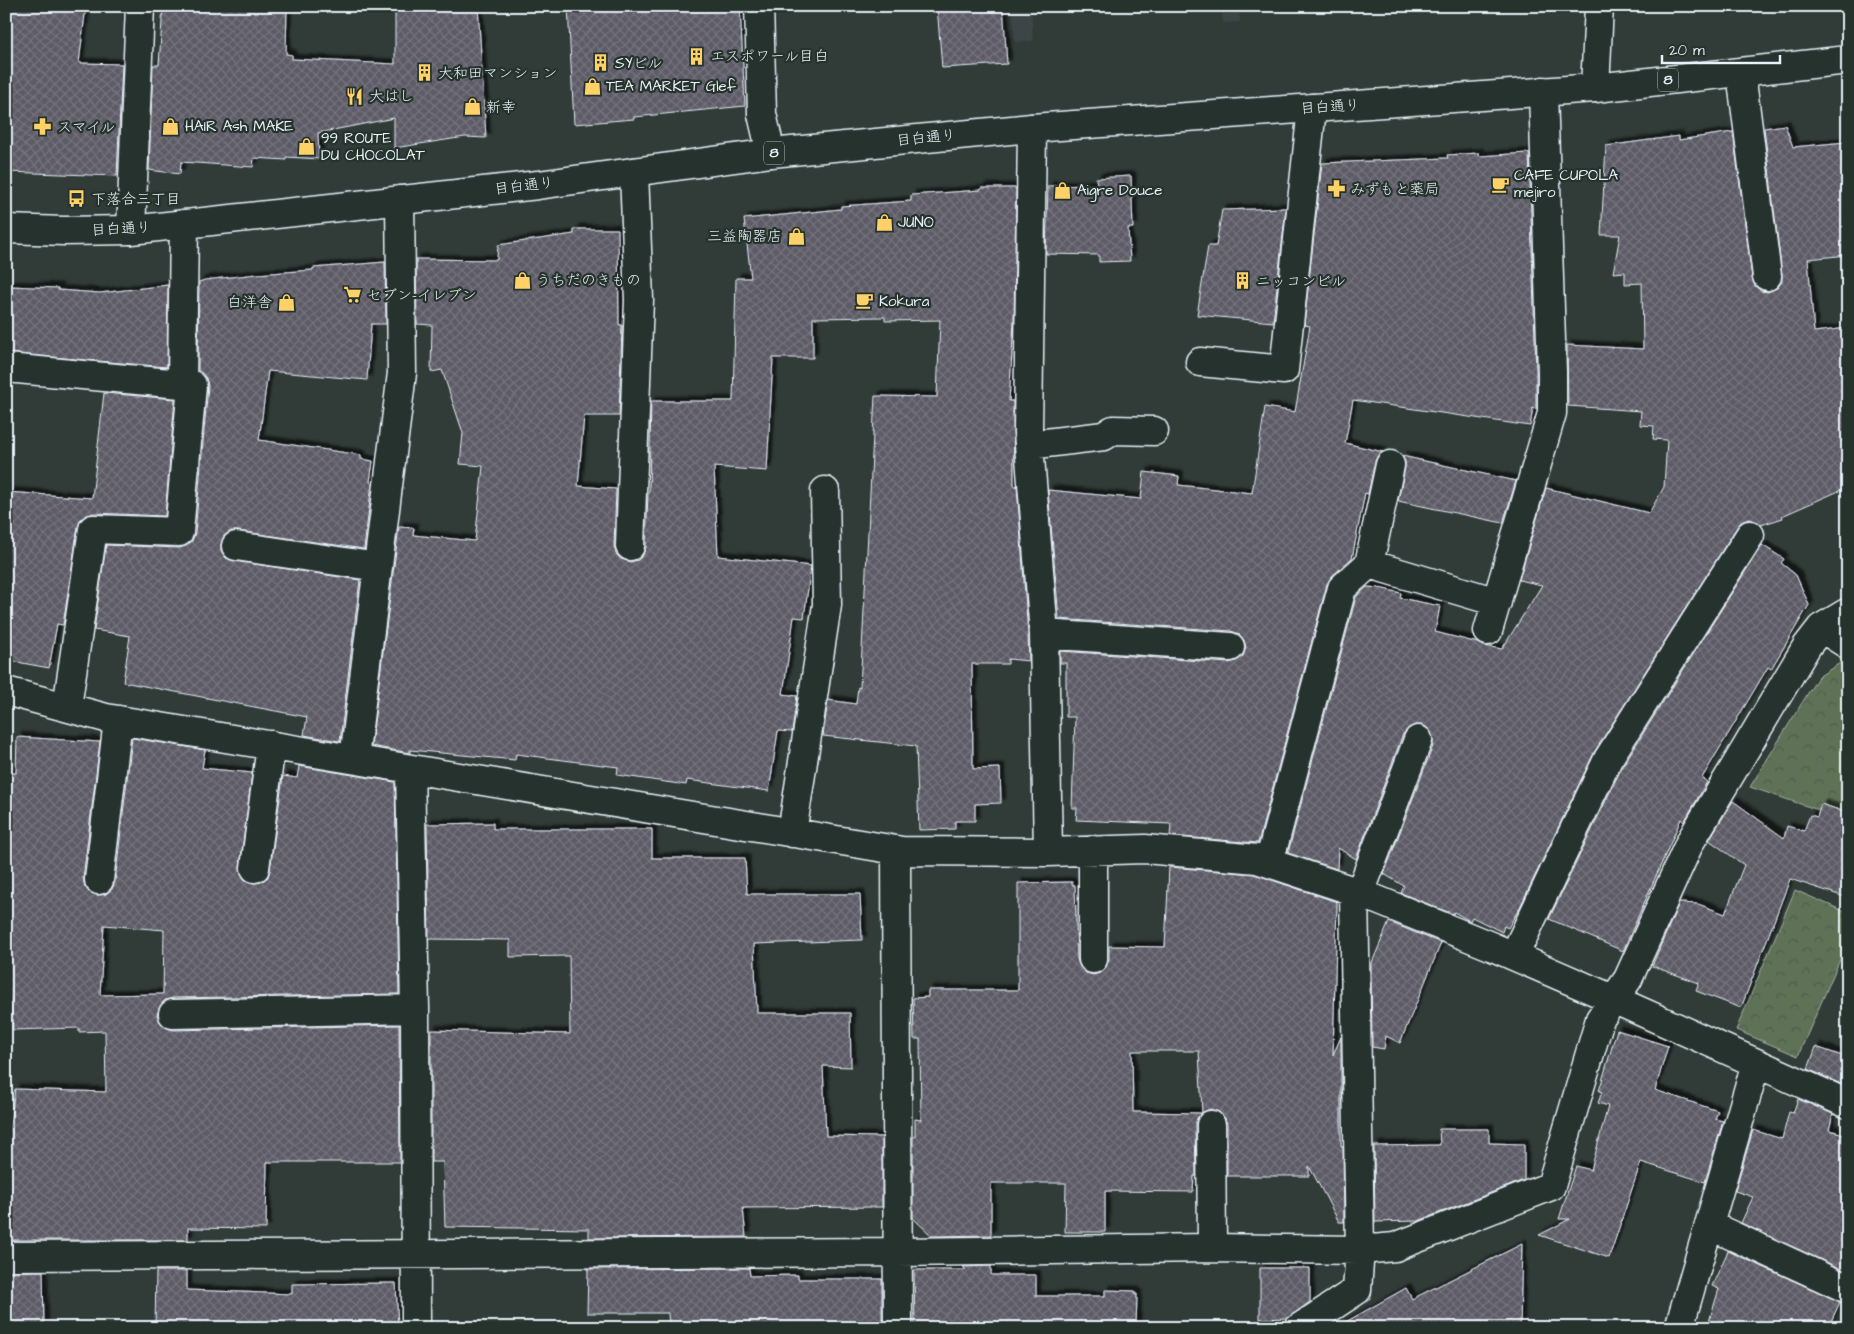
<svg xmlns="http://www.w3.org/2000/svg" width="1854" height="1334" font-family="'Architects Daughter','Klee One',sans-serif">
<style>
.built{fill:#3e4546}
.park{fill:url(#park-crowns);stroke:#a3b2a6}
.building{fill:url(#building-cross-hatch);stroke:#e8f1f8;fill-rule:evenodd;filter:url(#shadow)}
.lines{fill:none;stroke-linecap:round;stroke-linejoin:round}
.minor-casing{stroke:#e8f1f8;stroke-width:31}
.major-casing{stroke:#e8f1f8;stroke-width:31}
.minor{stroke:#26332d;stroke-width:28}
.major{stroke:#26332d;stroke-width:28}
.labels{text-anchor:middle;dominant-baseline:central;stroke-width:4.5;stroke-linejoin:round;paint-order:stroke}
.shield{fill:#26332d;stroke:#aeb8bb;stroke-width:1}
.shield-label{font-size:14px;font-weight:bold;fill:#e8f1f8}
.poi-label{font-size:15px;fill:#e8f1f8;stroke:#26332d;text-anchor:start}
.street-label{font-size:15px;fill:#e8f1f8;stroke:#26332d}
</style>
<defs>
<pattern id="park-crowns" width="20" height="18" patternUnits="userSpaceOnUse" patternTransform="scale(1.25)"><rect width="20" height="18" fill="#5e7255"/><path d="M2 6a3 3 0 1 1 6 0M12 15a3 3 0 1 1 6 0" fill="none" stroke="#515b4f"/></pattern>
<pattern id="building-cross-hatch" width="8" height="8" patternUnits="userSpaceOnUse" patternTransform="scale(1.25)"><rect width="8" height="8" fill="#5d5b66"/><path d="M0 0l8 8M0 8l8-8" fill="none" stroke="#74737d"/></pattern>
<filter id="shadow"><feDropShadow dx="4.5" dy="-4.5" stdDeviation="1" flood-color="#0009"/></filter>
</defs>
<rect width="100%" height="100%" fill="#313b38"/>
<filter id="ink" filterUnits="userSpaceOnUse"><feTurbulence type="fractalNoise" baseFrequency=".02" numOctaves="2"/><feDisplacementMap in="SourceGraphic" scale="10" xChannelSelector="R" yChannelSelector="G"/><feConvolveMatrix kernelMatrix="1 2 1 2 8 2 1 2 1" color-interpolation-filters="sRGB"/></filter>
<g filter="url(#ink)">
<path class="built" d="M 1012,6 L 1031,6 L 1033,41 L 1015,42 Z
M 1221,6 L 1239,6 L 1240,22 L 1223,23 Z"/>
<path class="park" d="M 1848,658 L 1848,820 L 1750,787 L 1818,677 Z
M 1795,890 L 1848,913 L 1848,941 L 1798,1056 L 1736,1030 Z"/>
<path class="building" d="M 13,6 L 86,6 L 79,63 L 122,64 L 117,176 L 6,172 L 6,58 Z
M 163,6 L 287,6 L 286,54 L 292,55 L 292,59 L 395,64 L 395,6 L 478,6 L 486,138 L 465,137 L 394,148 L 394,118 L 318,133 L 319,159 L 286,157 L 286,160 L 254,158 L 253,167 L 181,162 L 180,174 L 149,170 L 153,65 L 159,65 Z
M 568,6 L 740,6 L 745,106 L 634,117 L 634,119 L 574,124 Z
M 937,6 L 1003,6 L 1007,64 L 942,68 Z
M 1785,125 L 1793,147 L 1846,142 L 1848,159 L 1848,255 L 1808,259 L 1814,332 L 1848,328 L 1848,487 L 1782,516 L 1783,518 L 1761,525 L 1758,522 L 1750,519 L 1742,521 L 1737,527 L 1595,751 L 1520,907 L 1508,928 L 1504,926 L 1502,932 L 1472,917 L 1470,921 L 1454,912 L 1453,914 L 1401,893 L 1404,886 L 1384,874 L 1433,746 L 1433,738 L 1430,731 L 1423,725 L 1415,725 L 1409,728 L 1403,734 L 1356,859 L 1338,848 L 1337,869 L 1288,853 L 1356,597 L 1367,587 L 1379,588 L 1401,593 L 1400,598 L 1440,606 L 1435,632 L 1478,643 L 1484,646 L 1502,649 L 1542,585 L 1519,580 L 1546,488 L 1649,513 L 1664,487 L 1667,440 L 1653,439 L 1654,426 L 1640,425 L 1641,411 L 1568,406 L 1567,345 L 1643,349 L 1642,283 L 1625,284 L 1625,272 L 1613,273 L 1620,235 L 1601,235 L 1606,146 L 1679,136 L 1679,140 L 1733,132 L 1752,278 L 1755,286 L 1761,291 L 1768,292 L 1777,288 L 1782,282 L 1782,274 L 1764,128 Z
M 1479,153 L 1479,156 L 1529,153 L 1536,372 L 1536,409 L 1533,408 L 1530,426 L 1353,400 L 1345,443 L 1383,452 L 1378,455 L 1375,461 L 1368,494 L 1365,493 L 1352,558 L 1332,576 L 1327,584 L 1258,843 L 1170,836 L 1171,824 L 1076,820 L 1077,808 L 1072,808 L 1075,717 L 1066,717 L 1066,663 L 1060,663 L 1060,651 L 1229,663 L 1236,661 L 1243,656 L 1246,648 L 1244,640 L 1239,634 L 1231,631 L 1059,619 L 1048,490 L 1141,499 L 1144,472 L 1179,476 L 1178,485 L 1252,493 L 1265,407 L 1295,412 L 1310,326 L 1304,325 L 1322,163 L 1448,158 L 1447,155 Z
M 1131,176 L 1133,228 L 1128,228 L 1130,261 L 1099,262 L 1099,255 L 1046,254 L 1048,186 L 1097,185 L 1096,178 Z
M 981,188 L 1016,188 L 1014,321 L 1009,401 L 1013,401 L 1014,486 L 1017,486 L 1028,635 L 1029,661 L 1008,659 L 1008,664 L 972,664 L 973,769 L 1000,768 L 1001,803 L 975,804 L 975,821 L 955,821 L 955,829 L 919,830 L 916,746 L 823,736 L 828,700 L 856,704 L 858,687 L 860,688 L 875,396 L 937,397 L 940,320 L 885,321 L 885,317 L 813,318 L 813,358 L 773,358 L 767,471 L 714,467 L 718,556 L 811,566 L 804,618 L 794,617 L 783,694 L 797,696 L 792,732 L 778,731 L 769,791 L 687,780 L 686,785 L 617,775 L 618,767 L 516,754 L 515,760 L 410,750 L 410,753 L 371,746 L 399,527 L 414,528 L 413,535 L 475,541 L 483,466 L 460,464 L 463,433 L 442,370 L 431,372 L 432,325 L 417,324 L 416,259 L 497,260 L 498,245 L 574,234 L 574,229 L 618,229 L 619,325 L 622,325 L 619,416 L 584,416 L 578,486 L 616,489 L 614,546 L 616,554 L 621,559 L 630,562 L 638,560 L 643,555 L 646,547 L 648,492 L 649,492 L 651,401 L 733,401 L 736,278 L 751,278 L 744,219 L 841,209 L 841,206 L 911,201 L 911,195 L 981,190 Z
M 1286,208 L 1273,322 L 1197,315 L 1208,246 L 1216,246 L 1222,210 Z
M 385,262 L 386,324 L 371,324 L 367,380 L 268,371 L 259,440 L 361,455 L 361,459 L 373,461 L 370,482 L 372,483 L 364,549 L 238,531 L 231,531 L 224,536 L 221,544 L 221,551 L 226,558 L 234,561 L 360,580 L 340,741 L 304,735 L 307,717 L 123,682 L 130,636 L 94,630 L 106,545 L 179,548 L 186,546 L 192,541 L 195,533 L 208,386 L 206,378 L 198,371 L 199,282 L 205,280 L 257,274 L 313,270 L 313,268 Z
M 168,285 L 167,367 L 6,353 L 6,287 L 9,286 L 58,288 L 58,290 L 100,293 Z
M 104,393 L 175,399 L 165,516 L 94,513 L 87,515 L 81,519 L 78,527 L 63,625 L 57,624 L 49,668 L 6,660 L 6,492 L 92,498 Z
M 1402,456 L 1516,481 L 1503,523 L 1398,501 L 1405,468 L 1405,461 Z
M 1762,545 L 1784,559 L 1781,563 L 1796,575 L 1809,605 L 1771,669 L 1768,667 L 1702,778 L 1707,782 L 1684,822 L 1681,819 L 1623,951 L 1549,919 L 1622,767 Z
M 17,737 L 100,742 L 83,878 L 85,887 L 89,892 L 97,895 L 106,894 L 112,889 L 115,882 L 132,738 L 205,750 L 202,768 L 252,773 L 240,866 L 241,874 L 245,880 L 253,883 L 261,882 L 268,877 L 270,870 L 283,776 L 297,778 L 299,766 L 395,782 L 399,994 L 173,998 L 165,1000 L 160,1006 L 157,1015 L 160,1022 L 165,1027 L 173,1030 L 399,1025 L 400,1162 L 267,1162 L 266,1229 L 188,1228 L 188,1240 L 6,1240 L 6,1154 L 15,1089 L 106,1092 L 105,1031 L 79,1032 L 79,1028 L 13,1030 L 6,960 L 6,773 L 16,773 ZM 104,925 L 164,930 L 163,994 L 100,995 Z
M 1733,801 L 1784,838 L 1787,826 L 1804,831 L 1810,815 L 1817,817 L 1821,804 L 1848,813 L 1848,898 L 1790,879 L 1741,1008 L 1696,991 L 1699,983 L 1652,966 L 1679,903 L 1698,904 L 1725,914 L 1744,865 L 1709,840 Z
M 493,823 L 493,829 L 652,829 L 652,858 L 745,858 L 747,894 L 860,894 L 862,940 L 754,944 L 757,1013 L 850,1013 L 851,1067 L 823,1066 L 826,1136 L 882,1137 L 882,1207 L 743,1208 L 746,1237 L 589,1238 L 589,1229 L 445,1227 L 443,1162 L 431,1162 L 431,1030 L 570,1034 L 569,956 L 510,957 L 510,940 L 429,939 L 427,824 Z
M 1169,867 L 1254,874 L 1337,902 L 1333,1055 L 1341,1037 L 1341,1146 L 1343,1146 L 1344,1222 L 1339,1222 L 1309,1166 L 1309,1176 L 1227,1176 L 1227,1124 L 1225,1118 L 1219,1112 L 1210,1109 L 1203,1112 L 1197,1118 L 1195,1125 L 1196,1176 L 1194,1176 L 1193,1192 L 1105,1191 L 1105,1232 L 1065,1232 L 1066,1183 L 991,1183 L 991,1235 L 932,1236 L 913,1218 L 913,1137 L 915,1137 L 915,1119 L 921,1120 L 920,1039 L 914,1039 L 913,998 L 928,997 L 928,990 L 1018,990 L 1018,883 L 1072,882 L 1072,885 L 1075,885 L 1077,959 L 1080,967 L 1086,973 L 1093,975 L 1100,973 L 1106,967 L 1109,959 L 1109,946 L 1165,947 ZM 1132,1051 L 1199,1051 L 1202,1113 L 1133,1112 Z
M 1389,922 L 1441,943 L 1400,1043 L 1386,1036 L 1384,1049 L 1372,1047 L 1371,965 Z
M 1617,1030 L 1668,1046 L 1655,1090 L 1718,1111 L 1715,1119 L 1723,1121 L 1705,1182 L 1641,1162 L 1609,1258 L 1539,1235 L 1570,1219 L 1559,1219 L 1576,1166 L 1591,1170 L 1608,1106 L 1598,1103 L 1602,1092 L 1599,1091 Z
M 1816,1047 L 1848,1058 L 1841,1084 L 1808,1069 Z
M 1798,1099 L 1833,1114 L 1829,1130 L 1848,1135 L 1848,1272 L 1741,1223 L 1753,1197 L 1735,1191 L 1753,1130 L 1782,1139 L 1789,1112 L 1793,1113 Z
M 1439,1129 L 1489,1129 L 1489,1143 L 1524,1144 L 1524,1180 L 1418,1221 L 1375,1222 L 1374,1146 L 1440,1145 Z
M 1522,1244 L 1520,1328 L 1335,1328 L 1406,1288 L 1412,1299 Z
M 1728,1251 L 1840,1302 L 1828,1328 L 1707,1328 L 1719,1289 L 1712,1286 Z
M 991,1266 L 991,1275 L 1036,1275 L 1036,1296 L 1105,1296 L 1105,1290 L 1135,1291 L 1135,1295 L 1137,1294 L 1136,1328 L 915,1328 L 914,1270 L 966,1270 L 963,1267 Z
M 749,1268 L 750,1276 L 798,1275 L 798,1279 L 882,1279 L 882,1325 L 798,1326 L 799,1328 L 669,1328 L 668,1313 L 587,1313 L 588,1269 Z
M 1260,1268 L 1310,1268 L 1310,1302 L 1288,1318 L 1260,1319 Z
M 43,1271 L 44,1328 L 6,1328 L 6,1272 Z
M 156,1271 L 187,1271 L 187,1290 L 292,1294 L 292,1284 L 396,1283 L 398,1328 L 155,1328 Z"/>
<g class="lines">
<defs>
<path id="minor" d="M 759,6 L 762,114 L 771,153
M 1741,73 L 1767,276
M 1595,88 L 1599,6
M 1032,128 L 1028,432 L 1044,634 L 1048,852
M 131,230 L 140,6
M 1200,362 L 1284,370 L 1312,108
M 6,368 L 192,385 L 179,532 L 93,529 L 67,707
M 182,384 L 184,224
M 1029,445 L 1104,436 L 1113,430 L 1154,431
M 236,546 L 378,567
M 630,546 L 639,300 L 634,172
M 1369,564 L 1497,602
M 1821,628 L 1848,645
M 1488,631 L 1552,413 L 1552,372 L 1543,91
M 1044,634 L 1230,647
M 6,691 L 106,718 L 902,851 L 1048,852 L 1145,849 L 1257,859 L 1360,893 L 1493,947 L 1613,999 L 1848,1104
M 354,759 L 402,373 L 400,200
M 410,769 L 415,1009 L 416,1328
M 792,833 L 827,605 L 825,491
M 896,850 L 898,1328
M 1269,863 L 1342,588 L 1369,564 L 1390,465
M 255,868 L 271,745
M 99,880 L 118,720
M 1360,893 L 1418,740
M 1514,956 L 1608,759 L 1750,535
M 1093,959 L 1093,850
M 173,1014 L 415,1009
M 1211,1125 L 1212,1248
M 1709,1225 L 1848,1289
M 6,1256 L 898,1252 L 1212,1248 L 1360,1250 L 1395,1247 L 1551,1186 L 1600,1019 L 1628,979 L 1690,842 L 1807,646 L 1821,628 L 1848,612
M 1299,1328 L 1357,1290 L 1360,1250 L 1354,892
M 1679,1328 L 1756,1063"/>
<path id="major" d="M 6,229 L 64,231 L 131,230 L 538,185 L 771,153 L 1032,128 L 1595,88 L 1848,60"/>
</defs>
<use href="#minor" class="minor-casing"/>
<use href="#major" class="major-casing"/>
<use href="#minor" class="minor"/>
<use href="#major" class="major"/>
</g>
</g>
<defs>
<symbol id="building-bare" viewBox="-9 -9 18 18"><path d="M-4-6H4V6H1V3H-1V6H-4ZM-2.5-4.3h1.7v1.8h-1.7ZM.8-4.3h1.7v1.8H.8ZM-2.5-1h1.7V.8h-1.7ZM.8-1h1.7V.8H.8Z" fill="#ffd166" stroke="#26332d" stroke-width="2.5" paint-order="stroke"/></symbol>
<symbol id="shop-bare" viewBox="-9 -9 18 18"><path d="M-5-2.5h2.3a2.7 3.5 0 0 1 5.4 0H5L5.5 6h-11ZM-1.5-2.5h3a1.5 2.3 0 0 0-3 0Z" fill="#ffd166" stroke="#26332d" stroke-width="2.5" paint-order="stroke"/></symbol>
<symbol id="restaurant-bare" viewBox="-9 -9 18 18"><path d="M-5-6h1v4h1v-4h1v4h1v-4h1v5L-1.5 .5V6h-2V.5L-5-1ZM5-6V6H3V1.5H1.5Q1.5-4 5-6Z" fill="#ffd166" stroke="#26332d" stroke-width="2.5" paint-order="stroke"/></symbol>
<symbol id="pharmacy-bare" viewBox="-9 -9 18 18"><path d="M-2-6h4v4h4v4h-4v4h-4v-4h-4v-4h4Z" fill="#ffd166" stroke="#26332d" stroke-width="2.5" paint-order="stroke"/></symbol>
<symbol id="cafe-bare" viewBox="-9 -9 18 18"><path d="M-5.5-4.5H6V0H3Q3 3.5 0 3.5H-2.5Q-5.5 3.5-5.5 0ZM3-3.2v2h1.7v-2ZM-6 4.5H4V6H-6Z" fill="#ffd166" stroke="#26332d" stroke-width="2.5" paint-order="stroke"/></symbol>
<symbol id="bus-bare" viewBox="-9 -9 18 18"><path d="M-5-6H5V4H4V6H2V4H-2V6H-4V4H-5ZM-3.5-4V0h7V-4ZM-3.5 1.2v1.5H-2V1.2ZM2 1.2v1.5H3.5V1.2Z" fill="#ffd166" stroke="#26332d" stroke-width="2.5" paint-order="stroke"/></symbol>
<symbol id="supermarket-bare" viewBox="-9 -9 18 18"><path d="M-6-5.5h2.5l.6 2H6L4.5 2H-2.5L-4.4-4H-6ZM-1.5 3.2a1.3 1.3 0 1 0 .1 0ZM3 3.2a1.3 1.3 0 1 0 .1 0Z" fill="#ffd166" stroke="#26332d" stroke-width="2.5" paint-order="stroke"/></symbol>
</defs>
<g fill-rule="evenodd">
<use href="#building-bare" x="684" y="44" width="25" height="25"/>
<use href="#building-bare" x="588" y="50" width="25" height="25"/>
<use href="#building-bare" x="412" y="60" width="25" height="25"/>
<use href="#shop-bare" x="580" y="74" width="25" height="25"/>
<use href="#restaurant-bare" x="342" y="84" width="25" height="25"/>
<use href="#shop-bare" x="460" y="94" width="25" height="25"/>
<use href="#shop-bare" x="158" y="114" width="25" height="25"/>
<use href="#pharmacy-bare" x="30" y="114" width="25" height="25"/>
<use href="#shop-bare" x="294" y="134" width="25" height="25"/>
<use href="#cafe-bare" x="1488" y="172" width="25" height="25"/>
<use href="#pharmacy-bare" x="1324" y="176" width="25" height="25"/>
<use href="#shop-bare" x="1050" y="178" width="25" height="25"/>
<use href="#bus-bare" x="64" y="186" width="25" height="25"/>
<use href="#shop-bare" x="872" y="210" width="25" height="25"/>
<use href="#shop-bare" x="784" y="224" width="25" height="25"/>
<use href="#shop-bare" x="510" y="268" width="25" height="25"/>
<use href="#building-bare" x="1230" y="268" width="25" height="25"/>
<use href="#supermarket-bare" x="340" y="282" width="25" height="25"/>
<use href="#cafe-bare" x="852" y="288" width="25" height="25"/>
<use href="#shop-bare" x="274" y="290" width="25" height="25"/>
</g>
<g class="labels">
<g class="shield">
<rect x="1658" y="68.5" width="20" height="23" rx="4"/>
<rect x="764" y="141.5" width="20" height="23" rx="4"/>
</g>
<g class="shield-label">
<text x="1668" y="80">8</text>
<text x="774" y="153">8</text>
</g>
<g class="poi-label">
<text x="710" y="56">エスポワール目白</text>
<text x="615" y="63">SYビル</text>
<text x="438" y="73">大和田マンション</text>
<text x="606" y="86">TEA MARKET Glef</text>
<text x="369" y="96">大はし</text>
<text x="486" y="107">新幸</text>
<text x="185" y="126">HAIR Ash MAKE</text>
<text x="57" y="127">スマイル</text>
<text x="321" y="138">99 ROUTE<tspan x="321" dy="17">DU CHOCOLAT</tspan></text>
<text x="1514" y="175">CAFE CUPOLA<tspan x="1514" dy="17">mejiro</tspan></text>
<text x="1350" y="189">みずもと薬局</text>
<text x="1077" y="190">Aigre Douce</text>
<text x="91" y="199">下落合三丁目</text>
<text x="898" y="222">JUNO</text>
<text x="782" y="236" text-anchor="end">三益陶器店</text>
<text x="536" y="280">うちだのきもの</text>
<text x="1256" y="281">ニッコンビル</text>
<text x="367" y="295">セブン-イレブン</text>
<text x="879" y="301">Kokura</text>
<text x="272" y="302" text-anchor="end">白洋舎</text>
</g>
<g class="street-label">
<text transform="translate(1330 107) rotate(-4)">目白通り</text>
<text transform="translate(926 138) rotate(-6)">目白通り</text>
<text transform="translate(524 186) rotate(-7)">目白通り</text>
<text transform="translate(121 229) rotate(-3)">目白通り</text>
</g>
</g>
<rect width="1854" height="1334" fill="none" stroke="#26332d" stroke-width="25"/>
<rect x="12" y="12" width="1829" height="1309" fill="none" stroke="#e8f1f8" stroke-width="2" filter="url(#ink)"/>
<path d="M1662 55v8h118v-8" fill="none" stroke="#e8f1f8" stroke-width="2.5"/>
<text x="1669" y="55" font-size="15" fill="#e8f1f8" stroke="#26332d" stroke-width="4" paint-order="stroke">20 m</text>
</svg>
